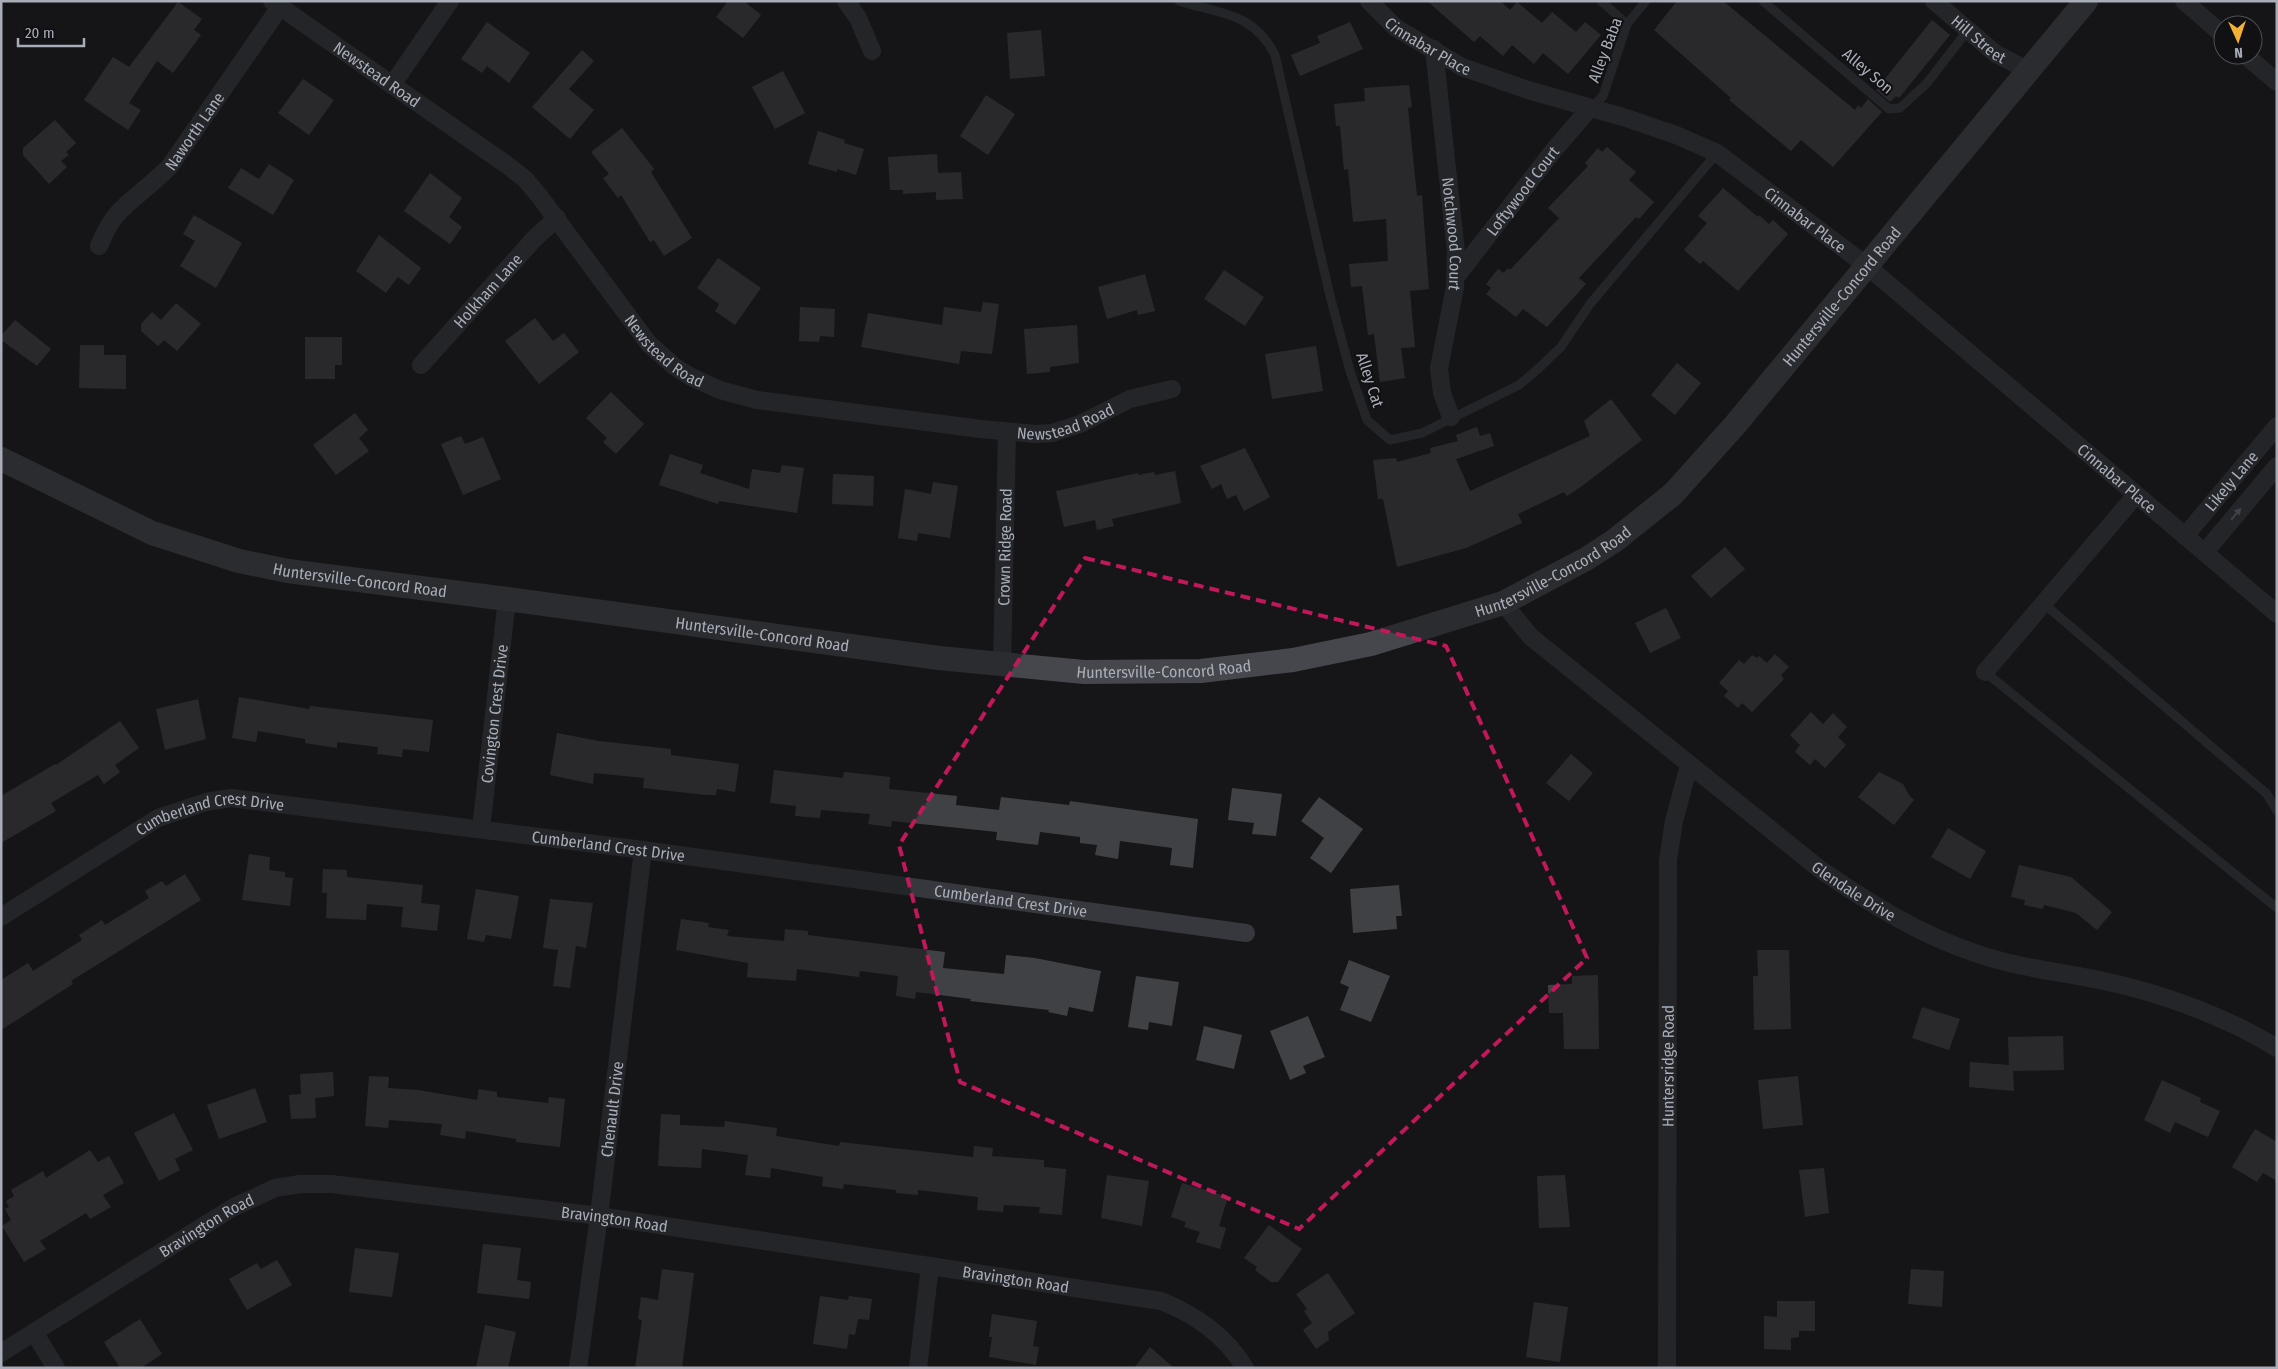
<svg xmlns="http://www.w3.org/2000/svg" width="2278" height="1369" font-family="'Fira Sans Condensed',sans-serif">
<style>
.building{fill:#404145}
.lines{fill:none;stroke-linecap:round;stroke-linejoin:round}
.lane{stroke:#37383d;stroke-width:9}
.street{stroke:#37383d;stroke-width:18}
.secondary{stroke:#45474d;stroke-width:24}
.oneway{fill:#757881}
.marked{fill:none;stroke:#c2185b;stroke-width:4;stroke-dasharray:10 6;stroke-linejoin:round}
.labels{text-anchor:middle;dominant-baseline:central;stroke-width:4;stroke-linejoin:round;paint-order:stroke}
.street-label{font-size:16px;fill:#a8adb8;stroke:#111113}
</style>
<rect width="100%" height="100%" fill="#161618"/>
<path class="building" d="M 728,1 L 744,1 L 761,15 L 743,38 L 716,17 Z
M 1427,1 L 1500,1 L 1510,10 L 1517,2 L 1542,23 L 1552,12 L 1576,32 L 1585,22 L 1601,35 L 1568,74 L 1543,53 L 1534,64 L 1512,45 L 1503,56 L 1480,36 L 1474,42 Z
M 1677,1 L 1723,1 L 1855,110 L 1858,105 L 1861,108 L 1868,99 L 1882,112 L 1833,167 L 1801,140 L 1791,151 L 1729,100 L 1731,98 L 1654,30 Z
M 178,2 L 202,19 L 194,30 L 201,35 L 173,73 L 157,61 L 129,103 L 141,110 L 128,130 L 84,100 L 113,57 L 129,67 Z
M 1932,20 L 1950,35 L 1899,98 L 1896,96 L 1890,102 L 1876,90 Z
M 487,22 L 530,53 L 509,83 L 487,66 L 482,73 L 461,59 Z
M 1350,22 L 1363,49 L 1300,76 L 1291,55 L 1320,43 L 1317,36 Z
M 1041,30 L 1045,76 L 1010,79 L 1007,33 Z
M 582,50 L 594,61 L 569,89 L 594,110 L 570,139 L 532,107 Z
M 783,71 L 805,113 L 775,129 L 752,87 Z
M 303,79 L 334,100 L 309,135 L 278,113 Z
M 1409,85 L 1412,107 L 1408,108 L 1417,196 L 1422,195 L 1429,289 L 1410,291 L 1415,347 L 1401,348 L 1405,378 L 1380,382 L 1374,334 L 1368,335 L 1362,286 L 1351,287 L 1349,264 L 1388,261 L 1386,219 L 1353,222 L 1348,169 L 1344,170 L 1340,126 L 1336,126 L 1334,104 L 1365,101 L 1364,88 Z
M 986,95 L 1015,114 L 988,155 L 960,136 Z
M 55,120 L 76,143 L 66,152 L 69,155 L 61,161 L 67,167 L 49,184 L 23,155 L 23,148 Z
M 622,128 L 654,169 L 651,172 L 692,238 L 664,256 L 654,240 L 650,242 L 621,195 L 618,198 L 603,178 L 609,174 L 591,152 Z
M 818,131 L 845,140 L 844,143 L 864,149 L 856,175 L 837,169 L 837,172 L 808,164 Z
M 1607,147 L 1636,172 L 1629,180 L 1654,202 L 1639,219 L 1636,217 L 1579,278 L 1586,284 L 1547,327 L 1523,309 L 1516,317 L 1486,294 L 1491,288 L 1486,284 L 1498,269 L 1504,273 L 1508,268 L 1510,270 L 1559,218 L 1548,208 L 1588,166 L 1585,163 L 1598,148 L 1602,152 Z
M 937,154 L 938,173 L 961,172 L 963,199 L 936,200 L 936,192 L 903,194 L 903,190 L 890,190 L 888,157 Z
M 269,164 L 294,180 L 273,215 L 228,188 L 241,168 L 259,179 Z
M 430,173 L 462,198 L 449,217 L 462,227 L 450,244 L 404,211 Z
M 1723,188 L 1758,217 L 1759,215 L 1769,224 L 1773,220 L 1788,234 L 1738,291 L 1703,261 L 1700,264 L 1684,250 L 1707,223 L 1698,216 Z
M 194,215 L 242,243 L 216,288 L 180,266 L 195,241 L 183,234 Z
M 379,235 L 421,268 L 409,285 L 398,277 L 386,293 L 356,271 Z
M 718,258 L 761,288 L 735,325 L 715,311 L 719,304 L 697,288 Z
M 1224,270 L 1264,297 L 1245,326 L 1204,299 Z
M 1145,274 L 1155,311 L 1138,315 L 1137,310 L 1107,319 L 1098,287 Z
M 983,302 L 999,304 L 992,354 L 961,351 L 959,364 L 861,347 L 868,313 L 942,325 L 944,307 L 981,312 Z
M 176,303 L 201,324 L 177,351 L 164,340 L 158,346 L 141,331 L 141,324 L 152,312 L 161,320 Z
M 800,307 L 835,309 L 834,337 L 820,336 L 819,342 L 799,341 Z
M 535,318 L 553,341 L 564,333 L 579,352 L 539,384 L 505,341 Z
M 15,320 L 51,349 L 37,366 L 1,340 L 1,336 Z
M 1077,325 L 1079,363 L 1050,367 L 1050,372 L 1027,374 L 1024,329 Z
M 305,337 L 342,337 L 342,365 L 335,365 L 335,379 L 305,379 Z
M 80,345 L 104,345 L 104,355 L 126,355 L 126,389 L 79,388 Z
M 1316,346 L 1323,391 L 1272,399 L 1265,354 Z
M 1677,363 L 1701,383 L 1675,415 L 1651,395 Z
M 611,392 L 644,424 L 616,454 L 603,442 L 607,438 L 586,418 Z
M 1611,399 L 1642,440 L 1582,486 L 1567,496 L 1564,492 L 1518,514 L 1522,523 L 1466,548 L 1397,567 L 1383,499 L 1378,499 L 1373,460 L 1396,458 L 1397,462 L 1431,453 L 1430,448 L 1458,441 L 1456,435 L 1477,427 L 1480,436 L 1490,433 L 1494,446 L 1456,459 L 1470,491 L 1590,436 L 1584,421 Z
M 355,413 L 368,430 L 359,438 L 369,451 L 336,475 L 313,445 Z
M 461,436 L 465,444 L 483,437 L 501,479 L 463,495 L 441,444 Z
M 1245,448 L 1270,497 L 1244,511 L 1236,495 L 1227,499 L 1221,484 L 1212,489 L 1200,466 Z
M 670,454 L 703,465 L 700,473 L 749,489 L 752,469 L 780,473 L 782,465 L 804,468 L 797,513 L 719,501 L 718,504 L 659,485 Z
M 1175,471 L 1181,503 L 1112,519 L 1114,526 L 1097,530 L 1095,520 L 1064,527 L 1056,491 L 1138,473 L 1138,475 L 1154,472 L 1155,475 Z
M 833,474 L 874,476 L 873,506 L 832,504 Z
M 933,482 L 958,486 L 950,538 L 918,533 L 917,541 L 898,538 L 905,489 L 931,494 Z
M 1725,547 L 1745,569 L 1711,598 L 1691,576 Z
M 1666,608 L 1681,638 L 1650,653 L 1635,623 Z
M 1775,654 L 1789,667 L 1781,675 L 1784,679 L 1752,712 L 1742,703 L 1738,708 L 1724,696 L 1728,691 L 1719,683 L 1739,660 L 1744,664 L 1752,655 L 1757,658 L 1759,656 L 1767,663 Z
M 239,697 L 309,709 L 310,706 L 433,720 L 429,752 L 403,749 L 402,757 L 377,754 L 378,747 L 337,742 L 337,748 L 305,743 L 305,739 L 258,731 L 256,742 L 232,738 Z
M 198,699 L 206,739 L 165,750 L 156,709 Z
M 1811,712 L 1823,724 L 1833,713 L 1847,727 L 1838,737 L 1846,745 L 1825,768 L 1815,759 L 1810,765 L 1795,752 L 1800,745 L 1790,735 Z
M 120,721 L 139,748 L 115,765 L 120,772 L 104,784 L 98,775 L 51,803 L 56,811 L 1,843 L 1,796 L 55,764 L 56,765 Z
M 557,733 L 599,741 L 671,749 L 671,755 L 739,764 L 735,792 L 717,789 L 716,795 L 706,795 L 643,788 L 644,778 L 594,773 L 593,784 L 550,775 Z
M 1571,754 L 1593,773 L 1569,801 L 1546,783 Z
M 774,770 L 843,778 L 844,772 L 890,777 L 889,789 L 957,796 L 956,805 L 999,810 L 1001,797 L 1069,805 L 1070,801 L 1198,819 L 1193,868 L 1170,865 L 1172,848 L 1120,841 L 1118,859 L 1095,855 L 1097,845 L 1080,843 L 1080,837 L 1040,832 L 1038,845 L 996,840 L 997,832 L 892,821 L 891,827 L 868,824 L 870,814 L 821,810 L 820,818 L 795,816 L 796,806 L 770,803 Z
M 1879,772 L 1903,784 L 1909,795 L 1914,800 L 1894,825 L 1858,797 Z
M 1232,788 L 1282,794 L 1276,836 L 1252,834 L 1254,823 L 1228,820 Z
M 1319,797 L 1363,829 L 1331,873 L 1310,858 L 1324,838 L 1301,821 Z
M 1948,828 L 1986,851 L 1970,879 L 1931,857 Z
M 249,854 L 270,857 L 269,870 L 285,872 L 285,877 L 293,878 L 290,906 L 242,900 Z
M 2019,865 L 2071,877 L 2112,912 L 2097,930 L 2076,913 L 2044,905 L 2043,909 L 2024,905 L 2025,900 L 2011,897 Z
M 323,869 L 347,870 L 347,877 L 423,885 L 421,903 L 440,905 L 437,931 L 401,927 L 403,907 L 367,904 L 366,920 L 326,918 L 327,893 L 322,893 Z
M 185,874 L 201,900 L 71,981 L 73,984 L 1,1030 L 1,980 L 28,963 L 33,971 L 82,940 L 79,935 L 102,920 L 105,925 L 149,898 L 145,891 L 162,881 L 166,886 Z
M 1399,885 L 1402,916 L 1396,916 L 1397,929 L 1353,933 L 1350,889 Z
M 476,889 L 519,896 L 511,939 L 486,935 L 484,942 L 467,939 Z
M 550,899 L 593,903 L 586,948 L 576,946 L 570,988 L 553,986 L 558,950 L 543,948 Z
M 681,919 L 709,923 L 708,927 L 729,930 L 727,936 L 784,941 L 785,929 L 808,931 L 808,935 L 945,952 L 943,968 L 1004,974 L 1006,955 L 1035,958 L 1101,971 L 1093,1012 L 1069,1007 L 1067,1016 L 1048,1012 L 1049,1010 L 970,1001 L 971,999 L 916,992 L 915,999 L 896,996 L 898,976 L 860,971 L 859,977 L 797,969 L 796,981 L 747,977 L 748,963 L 676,950 Z
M 1757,950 L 1789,950 L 1791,1029 L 1754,1030 L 1753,976 L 1758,976 Z
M 1349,960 L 1390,976 L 1371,1022 L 1340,1010 L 1349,987 L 1340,983 Z
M 1598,975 L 1599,1049 L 1564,1049 L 1563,1013 L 1549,1013 L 1548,985 L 1572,984 L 1572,976 Z
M 1136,976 L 1179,982 L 1172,1026 L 1149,1022 L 1148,1030 L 1128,1027 Z
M 1922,1007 L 1960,1019 L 1949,1050 L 1912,1038 Z
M 1308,1016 L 1325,1057 L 1303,1066 L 1306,1073 L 1290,1080 L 1270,1031 Z
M 1204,1026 L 1242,1035 L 1234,1069 L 1196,1060 Z
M 2063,1036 L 2064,1070 L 2013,1071 L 2014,1091 L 1969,1087 L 1970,1062 L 2009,1065 L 2008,1037 Z
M 333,1072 L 334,1096 L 315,1098 L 316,1118 L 291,1119 L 289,1095 L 301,1094 L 300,1074 Z
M 369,1076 L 389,1077 L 388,1088 L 418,1090 L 477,1100 L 479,1089 L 497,1092 L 497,1097 L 548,1103 L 549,1097 L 565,1099 L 560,1147 L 516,1142 L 516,1139 L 466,1131 L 465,1139 L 440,1135 L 442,1124 L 389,1120 L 388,1128 L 365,1126 Z
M 1798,1076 L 1803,1125 L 1763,1129 L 1758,1080 Z
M 2162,1080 L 2201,1098 L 2200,1102 L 2220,1111 L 2208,1137 L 2175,1122 L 2170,1133 L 2144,1120 Z
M 255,1088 L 267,1122 L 219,1139 L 207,1105 Z
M 174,1113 L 193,1150 L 175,1159 L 180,1170 L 159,1181 L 134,1133 Z
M 661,1114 L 680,1115 L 680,1125 L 724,1127 L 725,1121 L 777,1128 L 776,1136 L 839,1146 L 840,1142 L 973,1157 L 974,1146 L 993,1148 L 992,1156 L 1044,1160 L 1044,1167 L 1066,1169 L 1062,1215 L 1039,1213 L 1040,1207 L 1004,1205 L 1003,1212 L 977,1210 L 978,1197 L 918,1190 L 918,1195 L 896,1193 L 896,1190 L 844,1184 L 843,1189 L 822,1186 L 823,1177 L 771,1168 L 770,1178 L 745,1175 L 748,1155 L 702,1149 L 701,1168 L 658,1166 Z
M 2255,1129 L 2277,1142 L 2277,1181 L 2263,1173 L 2257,1182 L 2232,1167 Z
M 90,1150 L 98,1162 L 109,1156 L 124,1183 L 103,1195 L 111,1207 L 90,1219 L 86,1213 L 40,1241 L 46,1249 L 24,1262 L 2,1226 L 11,1220 L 5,1209 L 9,1207 L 6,1201 L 14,1196 L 11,1190 L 43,1171 L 46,1178 Z
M 1824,1168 L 1829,1213 L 1805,1217 L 1799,1170 Z
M 1107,1175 L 1149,1181 L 1142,1226 L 1101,1218 Z
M 1565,1175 L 1570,1227 L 1539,1228 L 1537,1176 Z
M 1182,1183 L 1228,1197 L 1219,1226 L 1226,1228 L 1220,1249 L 1196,1242 L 1200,1232 L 1184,1227 L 1186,1222 L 1171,1217 Z
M 1269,1225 L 1302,1249 L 1278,1282 L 1271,1282 L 1255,1270 L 1257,1267 L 1244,1258 Z
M 483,1244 L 521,1248 L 517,1280 L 531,1282 L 529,1299 L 477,1293 Z
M 355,1248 L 399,1253 L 392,1297 L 349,1292 Z
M 277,1260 L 292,1285 L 247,1310 L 229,1279 L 257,1263 L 261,1269 Z
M 662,1269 L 694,1273 L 682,1368 L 635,1368 L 642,1320 L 638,1319 L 641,1297 L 658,1300 Z
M 1911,1269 L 1944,1271 L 1942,1307 L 1908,1304 Z
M 1328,1273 L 1355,1313 L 1328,1332 L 1329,1340 L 1316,1349 L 1303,1330 L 1312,1323 L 1304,1311 L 1307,1309 L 1296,1294 Z
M 820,1296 L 848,1300 L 849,1296 L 872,1299 L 869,1320 L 858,1319 L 855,1335 L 849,1334 L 847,1349 L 813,1344 Z
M 1777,1301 L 1815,1301 L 1815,1331 L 1799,1331 L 1799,1337 L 1791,1338 L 1791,1350 L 1764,1349 L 1764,1316 L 1777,1317 Z
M 1534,1302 L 1568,1307 L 1560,1362 L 1526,1357 Z
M 992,1314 L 1037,1321 L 1033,1346 L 1039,1347 L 1036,1365 L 989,1357 L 992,1337 L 989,1337 Z
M 140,1319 L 162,1354 L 141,1368 L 120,1368 L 104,1342 Z
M 485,1325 L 516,1332 L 508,1368 L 476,1368 Z
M 1150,1347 L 1174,1368 L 1134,1368 Z"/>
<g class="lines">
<path class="lane" d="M 1179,1 C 1218,14 1253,11 1275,55 L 1329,292 L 1350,371 L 1367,420 L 1390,440 L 1422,433 L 1519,385 L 1539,368 L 1561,347 L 1590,304 L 1717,153
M 1601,1 L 1627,24
M 1763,1 L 1889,109 L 1900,108 L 1927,83 L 1968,30
M 1591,108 L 1603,96 L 1627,24 L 1646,1
M 2043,603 L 2267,794 L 2277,811
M 1985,672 L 2277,908"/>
<g class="street">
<path id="s1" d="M 272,1 L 507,165 L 525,179 L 540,197 L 649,344 L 674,366 L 691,377 L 720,390 L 757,400 L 981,429 L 1036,434 L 1052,433 L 1080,424 L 1130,399 L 1172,389"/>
<path d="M 846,1 L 858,18 L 872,51"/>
<path id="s2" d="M 1369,1 L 1396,28 L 1462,67 L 1528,90 L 1623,117 L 1676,135 L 1717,153 L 1867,266 L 2277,614"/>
<path id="s3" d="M 1934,1 L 1996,54 L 2029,71"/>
<path d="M 2184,1 L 2223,35"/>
<path id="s4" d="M 1434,49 L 1456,252 L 1455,287 L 1439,368 L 1442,393 L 1451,417"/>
<path d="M 2245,55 L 2277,82"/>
<path d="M 392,85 L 450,1"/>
<path id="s5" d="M 99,246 C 104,235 109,222 118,213 C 134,196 154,183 170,166 L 280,7"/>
<path id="s6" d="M 1456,277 L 1553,151 L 1590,108"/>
<path id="s7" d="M 421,365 L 534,239 L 557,218"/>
<path id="s8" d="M 2185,536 L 2277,426"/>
<path d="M 2205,552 L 2277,466"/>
<path id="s9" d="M 1503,603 L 1531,637 L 1821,870 C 1871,904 1920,935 1978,954 C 2019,968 2062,972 2104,981 C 2161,993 2227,1017 2277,1048"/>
<path id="s10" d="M 1002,665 L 1007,432"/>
<path d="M 1985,672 L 2136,495"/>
<path id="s11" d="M 481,829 L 507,599"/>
<path id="s12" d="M 1,917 L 158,818 L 206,802 L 231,798 L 643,850 L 1246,933"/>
<path d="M 34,1332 L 56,1368"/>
<path id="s13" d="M 1,1353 L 232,1208 L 275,1188 L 300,1184 L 331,1184 L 599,1216 L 1161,1301 C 1194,1314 1226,1336 1245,1368"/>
<path id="s14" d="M 578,1368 L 599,1216 L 643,850"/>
<path d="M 918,1368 L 930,1266"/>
<path id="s15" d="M 1667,1368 L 1668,860 L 1674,821 L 1689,765"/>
</g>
<path class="secondary" id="s16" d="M 1,459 L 152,533 L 239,561 L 288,571 L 507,599 L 939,658 L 1084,672 L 1201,671 L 1293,660 L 1371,644 L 1503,603 L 1586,559 L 1614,541 L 1673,494 L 1735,425 L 2086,1"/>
</g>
<defs><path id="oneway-solid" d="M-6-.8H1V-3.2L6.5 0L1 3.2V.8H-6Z" transform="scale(1.25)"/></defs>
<use class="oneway" href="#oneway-solid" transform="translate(2236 514) rotate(-50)"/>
<path d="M0 0H2278V1369H0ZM 1085,558 L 1446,646 L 1587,958 L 1299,1229 L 960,1082 L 899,845 Z" fill="#161618" fill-opacity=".55" fill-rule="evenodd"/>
<path class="marked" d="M 1085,558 L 1446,646 L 1587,958 L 1299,1229 L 960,1082 L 899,845 Z"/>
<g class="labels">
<g class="street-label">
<text stroke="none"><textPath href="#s3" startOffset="59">Hill Street</textPath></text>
<text stroke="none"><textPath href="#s2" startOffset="75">Cinnabar Place</textPath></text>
<text transform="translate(1605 50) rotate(-69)">Alley Baba</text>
<text transform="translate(1868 71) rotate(40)">Alley Son</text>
<text stroke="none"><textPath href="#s1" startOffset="128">Newstead Road</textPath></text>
<text stroke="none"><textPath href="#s5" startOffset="151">Naworth Lane</textPath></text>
<text stroke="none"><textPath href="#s6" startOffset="109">Loftywood Court</textPath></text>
<text stroke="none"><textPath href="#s2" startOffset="495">Cinnabar Place</textPath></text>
<text stroke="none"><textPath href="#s4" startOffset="186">Notchwood Court</textPath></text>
<text stroke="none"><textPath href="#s7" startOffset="100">Holkham Lane</textPath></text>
<text stroke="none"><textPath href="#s16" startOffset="2002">Huntersville-Concord Road</textPath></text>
<text stroke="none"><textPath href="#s1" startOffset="532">Newstead Road</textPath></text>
<text transform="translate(1370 380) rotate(72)">Alley Cat</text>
<text stroke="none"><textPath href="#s1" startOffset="952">Newstead Road</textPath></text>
<text stroke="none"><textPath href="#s2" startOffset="900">Cinnabar Place</textPath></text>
<text stroke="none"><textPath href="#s8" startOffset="72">Likely Lane</textPath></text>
<text stroke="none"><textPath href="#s10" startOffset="118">Crown Ridge Road</textPath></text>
<text stroke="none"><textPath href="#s16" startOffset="1598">Huntersville-Concord Road</textPath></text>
<text stroke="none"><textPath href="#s16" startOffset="382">Huntersville-Concord Road</textPath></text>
<text stroke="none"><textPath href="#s16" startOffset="788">Huntersville-Concord Road</textPath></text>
<text stroke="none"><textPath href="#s16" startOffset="1192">Huntersville-Concord Road</textPath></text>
<text stroke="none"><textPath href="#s11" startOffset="116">Covington Crest Drive</textPath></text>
<text stroke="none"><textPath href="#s12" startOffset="238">Cumberland Crest Drive</textPath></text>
<text stroke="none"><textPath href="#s12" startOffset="642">Cumberland Crest Drive</textPath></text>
<text stroke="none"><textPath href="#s9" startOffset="455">Glendale Drive</textPath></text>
<text stroke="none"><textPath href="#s12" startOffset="1048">Cumberland Crest Drive</textPath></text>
<text stroke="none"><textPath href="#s15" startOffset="302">Huntersridge Road</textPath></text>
<text stroke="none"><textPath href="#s14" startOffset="261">Chenault Drive</textPath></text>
<text stroke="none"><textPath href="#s13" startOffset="662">Bravington Road</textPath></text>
<text stroke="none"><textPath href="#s13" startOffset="242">Bravington Road</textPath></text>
<text stroke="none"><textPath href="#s13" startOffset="1068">Bravington Road</textPath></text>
</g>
</g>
<rect width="2278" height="1369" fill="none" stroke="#a8adb8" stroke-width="5"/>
<g transform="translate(2238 40) rotate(177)"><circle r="24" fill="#111113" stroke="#4d4f55"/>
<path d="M0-4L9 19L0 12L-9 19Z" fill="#f2b134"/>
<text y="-8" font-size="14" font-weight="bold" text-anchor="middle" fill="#a8adb8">N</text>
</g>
<path d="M18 38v8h66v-8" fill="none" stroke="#a8adb8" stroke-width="2.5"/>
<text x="25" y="38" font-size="15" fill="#a8adb8" stroke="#111113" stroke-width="4" paint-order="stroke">20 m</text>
</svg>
